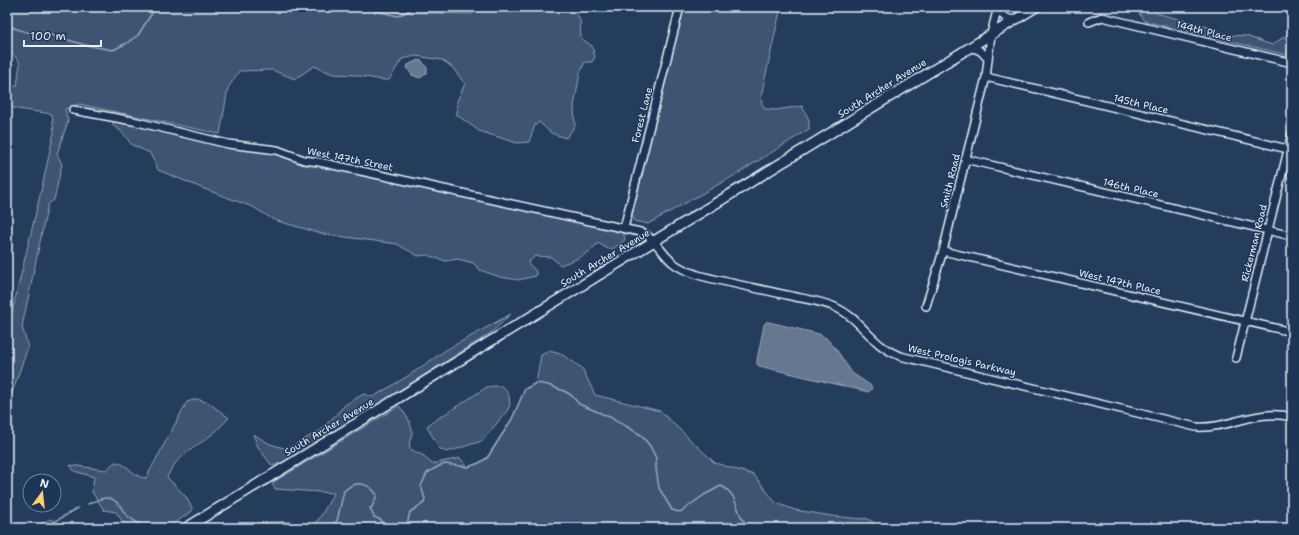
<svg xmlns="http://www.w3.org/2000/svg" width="1299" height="535" font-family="'Shantell Sans',sans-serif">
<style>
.green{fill:#3e5472;stroke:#93a2b5}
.water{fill:#657890;stroke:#99a8ba}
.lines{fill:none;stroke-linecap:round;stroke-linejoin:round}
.stream{stroke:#99a8ba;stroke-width:1.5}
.minor-casing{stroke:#e8f1f8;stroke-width:10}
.major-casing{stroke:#e8f1f8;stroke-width:12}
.minor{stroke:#1d3557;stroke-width:7}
.major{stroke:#1d3557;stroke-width:9}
.labels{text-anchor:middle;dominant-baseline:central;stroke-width:3;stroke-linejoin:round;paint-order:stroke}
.street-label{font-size:10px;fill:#e8f1f8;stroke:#1d3557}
</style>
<rect width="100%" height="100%" fill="#253d5d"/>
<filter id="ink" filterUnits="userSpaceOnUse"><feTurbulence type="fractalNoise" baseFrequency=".025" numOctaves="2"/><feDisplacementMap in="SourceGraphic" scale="8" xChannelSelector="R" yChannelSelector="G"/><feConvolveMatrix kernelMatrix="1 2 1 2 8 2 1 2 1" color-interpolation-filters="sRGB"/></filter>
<g filter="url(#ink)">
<path class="green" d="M 7,7 L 390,7 L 395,12 L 470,14 L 479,10 L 480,7 L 572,7 L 580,20 L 581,38 L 592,46 L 595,57 L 592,62 L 585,62 L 580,73 L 574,106 L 575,126 L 566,138 L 551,133 L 539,122 L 535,125 L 529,142 L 517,143 L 479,131 L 457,115 L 457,101 L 465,84 L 452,67 L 442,60 L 416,56 L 402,59 L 389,80 L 382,80 L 354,75 L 333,74 L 314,66 L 295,79 L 272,70 L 239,71 L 228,88 L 220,134 L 79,104 L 65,109 L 68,121 L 57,154 L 62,164 L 54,200 L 48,204 L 22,327 L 28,347 L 7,407 L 7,333 L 42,187 L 54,132 L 52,114 L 18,109 L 7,106 L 7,87 L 17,86 L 20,63 L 14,55 L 7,51 Z
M 684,7 L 781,7 L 761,96 L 762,104 L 765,109 L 776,110 L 802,106 L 809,120 L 809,129 L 737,174 L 648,224 L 634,221 L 632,215 Z
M 1135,7 L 1151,7 L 1156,13 L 1211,28 L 1227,35 L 1246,36 L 1272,45 L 1291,32 L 1292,33 L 1292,56 L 1144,21 Z
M 116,120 L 253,147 L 613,228 L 624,234 L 625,240 L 614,248 L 608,249 L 598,243 C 588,255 575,260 560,265 L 551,257 L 535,256 L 528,263 L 536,271 L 536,276 L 518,280 L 500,277 L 480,270 L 473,263 L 458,259 L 446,261 L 427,255 L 418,256 L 397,244 L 323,234 L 274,220 L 253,207 L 207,190 L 158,170 L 150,153 L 132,145 L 121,131 L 112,125 Z
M 511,314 L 491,333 L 287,461 L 272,466 L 258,447 L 253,434 L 270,444 L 287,449 L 321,430 L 345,405 L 355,399 L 364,394 L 373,397 L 408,376 L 446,350 Z
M 549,351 L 561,354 L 582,368 L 595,395 L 660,411 L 715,463 L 754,475 L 776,503 L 795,510 L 832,516 L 862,519 L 865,518 L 872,521 L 876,526 L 887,528 L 309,528 L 319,519 L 334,493 L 275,489 L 272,483 L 399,406 C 405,413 412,423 412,433 C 412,440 408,438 410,449 L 424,456 L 432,464 L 460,458 L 468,467 L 479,463 L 487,458 L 492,451 L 512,419 L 525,389 L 536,383 L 541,355 Z
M 495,386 L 501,386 L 506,390 L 509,396 L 510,405 L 507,411 L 482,441 L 447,452 L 444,451 L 440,449 L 427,427 L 428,425 L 487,387 Z
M 197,399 L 209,403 L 229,418 C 225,422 220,427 216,431 C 199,446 176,455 167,477 L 186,497 L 193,510 L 168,528 L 127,528 L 116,512 L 104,510 L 92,492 L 94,477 L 74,471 L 70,465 L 106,470 L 115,462 C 130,464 133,478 146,478 L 187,402 Z
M 51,519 L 59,525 L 60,528 L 32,528 Z
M 270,522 C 281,522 299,520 307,528 L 253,528 L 258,523 Z"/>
<path class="water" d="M 418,60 L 422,61 L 427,68 L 427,73 L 420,78 L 412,75 L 407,67 L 408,65 Z
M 766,322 L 769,322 L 819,334 L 826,338 L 836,349 L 852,373 L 870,385 L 872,388 L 871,390 L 868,392 L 856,389 L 759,366 L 757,364 L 757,360 L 764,325 Z"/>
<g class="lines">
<path class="stream" d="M 368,7 L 372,10 L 398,16 L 416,7
M 7,25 L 8,26 L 26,32 L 44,33 L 85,45 L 113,50 L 127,43 L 138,35 L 156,7
M 88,504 C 103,498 110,493 121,507 C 123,511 125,515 129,517 C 135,522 138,522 144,528
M 44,528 L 78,508
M 320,528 L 328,524 L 333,524 L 337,521 L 344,491 C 356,480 368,482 377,495 L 372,507 L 370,508 L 374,517 L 381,520 L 383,523 L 382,528
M 403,528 L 407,525 L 410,512 L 424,503 L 425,499 L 421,486 L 427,473 L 439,466 L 445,464 L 468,467 L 479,463 L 487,458 L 512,419 L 525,389 L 536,383 L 548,385 L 564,391 L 571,395 L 579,404 L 612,418 L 614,420 L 624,425 L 641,435 L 650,446 L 656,458 L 656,469 L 659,488 L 672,510 L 679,512 L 682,511 L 704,495 L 721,486 C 734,492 735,502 740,514 C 742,519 746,524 748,528"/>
<defs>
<path id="minor" d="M 997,9 C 1001,15 1007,20 1015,20
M 1089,22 L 1102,17 L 1292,63
M 969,48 C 979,48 982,52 988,59
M 986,77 L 1292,150
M 73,110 L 133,121 L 228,144 L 277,150 L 304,160 L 319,162 L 398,179 L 640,232 C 653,236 662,253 672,262 C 679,268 689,272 698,275 C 728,283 760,289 791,296 C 805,299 821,301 835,307 C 864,320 871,348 904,357 L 1196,427 C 1231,429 1255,408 1292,417
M 965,159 L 1292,236
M 624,228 L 680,7
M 943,251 L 1292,332
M 926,306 L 943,251 L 986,77 L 991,34 L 998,7
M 1236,358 L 1292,134"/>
<path id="major" d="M 186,528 L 1036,7"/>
</defs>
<use href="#minor" class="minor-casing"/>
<use href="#major" class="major-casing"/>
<use href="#minor" class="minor"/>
<use href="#major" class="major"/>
</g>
</g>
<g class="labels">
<g class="street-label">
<text transform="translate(1204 31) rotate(14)">144th Place</text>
<text transform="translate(882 88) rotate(-32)">South Archer Avenue</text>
<text transform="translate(1141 104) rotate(13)">145th Place</text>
<text transform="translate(642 115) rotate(-76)">Forest Lane</text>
<text transform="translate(350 159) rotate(11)">West 147th Street</text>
<text transform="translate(950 181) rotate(-76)">Smith Road</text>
<text transform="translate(1131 188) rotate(13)">146th Place</text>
<text transform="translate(1254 243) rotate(-76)">Rickerman Road</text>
<text transform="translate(605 258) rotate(-31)">South Archer Avenue</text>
<text transform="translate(1120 282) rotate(13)">West 147th Place</text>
<text transform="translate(962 360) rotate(13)">West Prologis Parkway</text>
<text transform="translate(329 427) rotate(-31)">South Archer Avenue</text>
</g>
</g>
<rect width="1299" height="535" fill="none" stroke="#1d3557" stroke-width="24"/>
<rect x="12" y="12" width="1275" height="511" fill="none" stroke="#e8f1f8" stroke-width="1.5" filter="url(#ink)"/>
<g transform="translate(42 493) rotate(15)"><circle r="19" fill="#1d3557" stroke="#6e8097"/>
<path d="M0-3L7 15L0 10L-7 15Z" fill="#ffd166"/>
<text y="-6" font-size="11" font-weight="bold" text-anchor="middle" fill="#e8f1f8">N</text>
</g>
<path d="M24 40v6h77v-6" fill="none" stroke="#e8f1f8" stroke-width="2"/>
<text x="30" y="40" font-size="12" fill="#e8f1f8" stroke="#1d3557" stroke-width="3" paint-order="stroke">100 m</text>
</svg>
